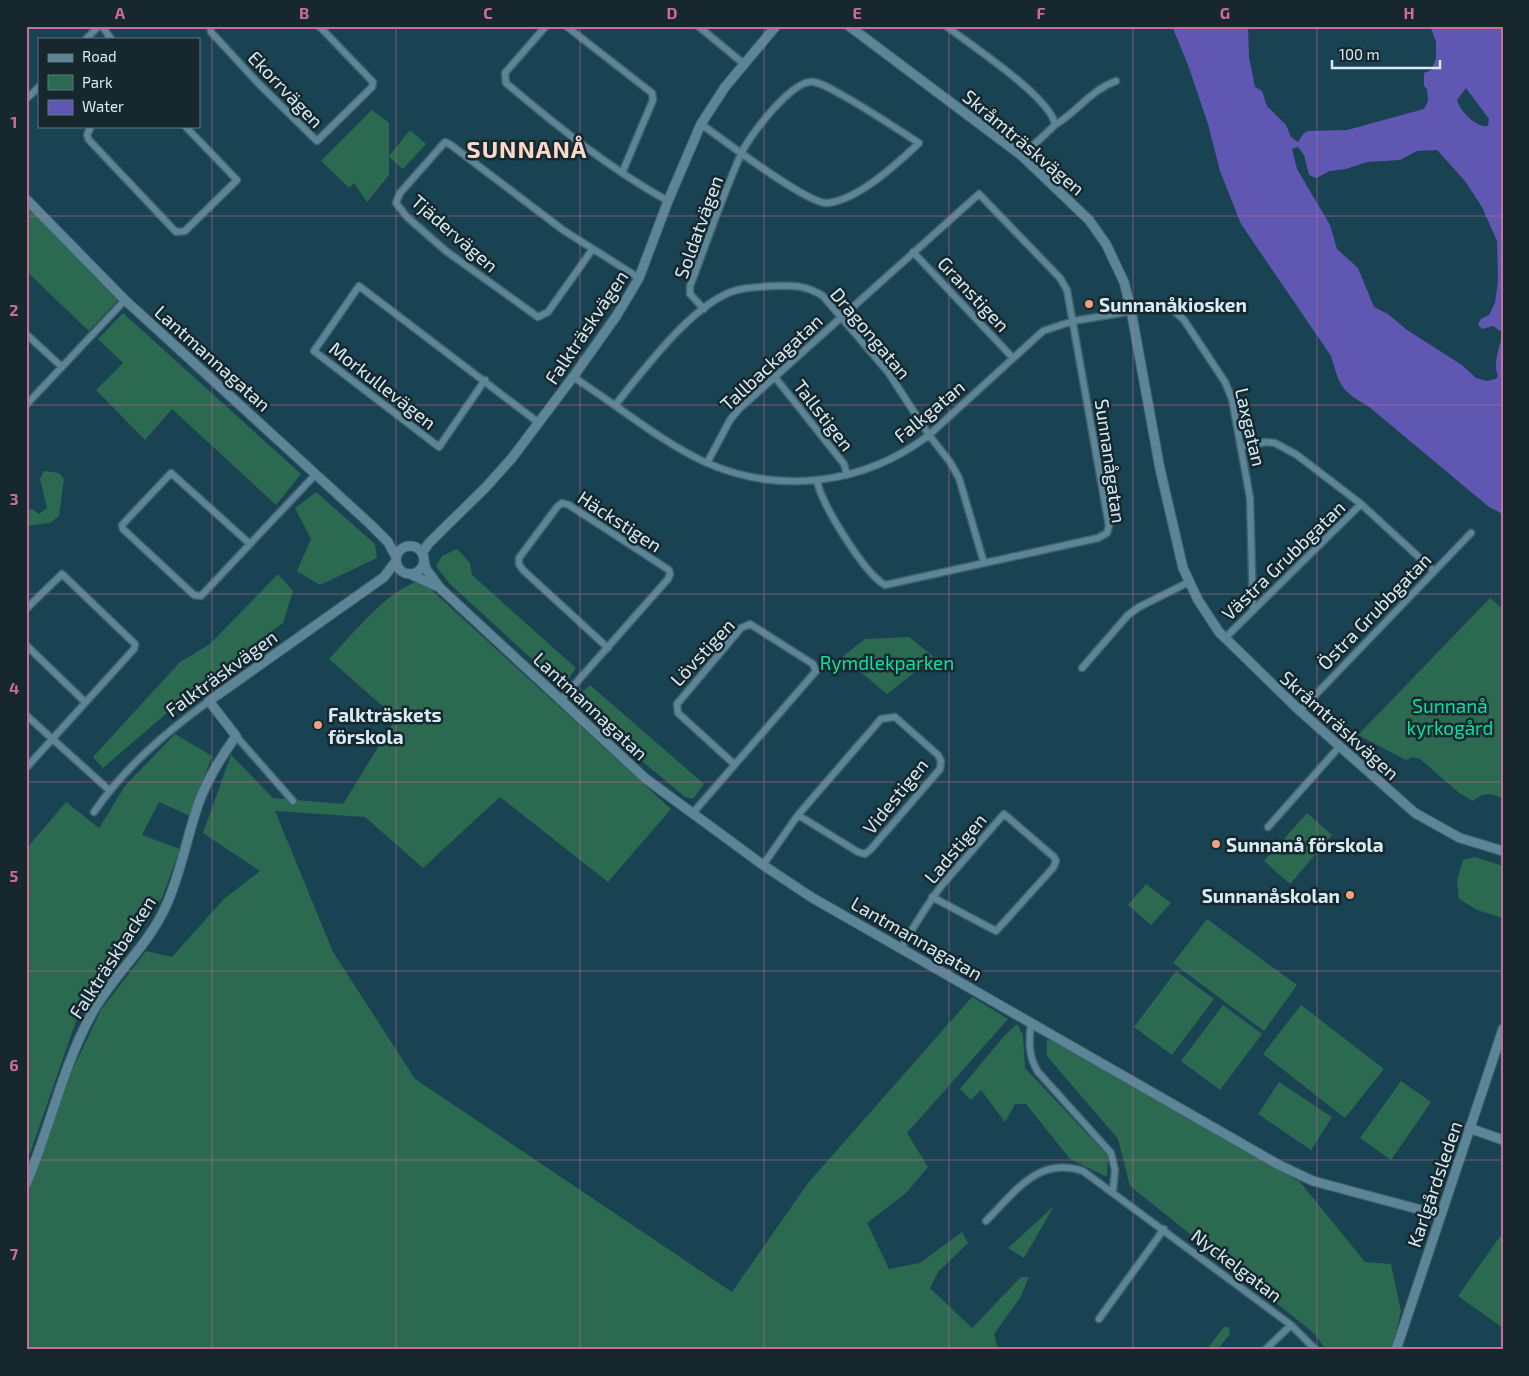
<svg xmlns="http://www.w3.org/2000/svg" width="1529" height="1376" font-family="'Exo 2',sans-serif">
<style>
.green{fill:#2b6951}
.water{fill:#6057b2;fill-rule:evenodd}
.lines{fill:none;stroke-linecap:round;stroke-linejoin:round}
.street-casing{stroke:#41606a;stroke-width:9}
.secondary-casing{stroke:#41606a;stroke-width:11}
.street{stroke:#5c8697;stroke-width:6}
.secondary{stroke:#5c8697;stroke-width:9}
.grid{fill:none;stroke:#ca6d99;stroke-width:1;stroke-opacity:0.55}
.poi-dot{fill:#f1a17d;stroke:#16272e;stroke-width:2}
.labels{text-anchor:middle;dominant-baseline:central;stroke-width:5;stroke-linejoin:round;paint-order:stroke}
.street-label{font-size:19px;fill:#d5ecf5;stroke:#16272e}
.poi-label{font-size:19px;font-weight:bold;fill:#d5ecf5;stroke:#16272e;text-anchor:start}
.park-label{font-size:19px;fill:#06e2a4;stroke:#16272e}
.district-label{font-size:24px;font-weight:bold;letter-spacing:1px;fill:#f9d9cc;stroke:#16272e}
.neatline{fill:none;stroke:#ca6d99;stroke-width:2}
.grid-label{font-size:16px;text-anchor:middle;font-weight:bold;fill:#ca6d99}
</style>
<rect width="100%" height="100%" fill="#194353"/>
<path class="green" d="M 372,110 L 389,123 L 389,156 L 410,130 L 426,144 L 403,169 L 389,157 L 389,175 L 367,202 L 354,183 L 349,188 L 321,161 Z
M 26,205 L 118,300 L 89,331 L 26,271 Z
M 123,313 L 301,474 L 276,505 L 172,409 L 145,440 L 96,390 L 123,363 L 98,339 Z
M 44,471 L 59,473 L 64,479 L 59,516 L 50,523 L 26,526 L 26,510 L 32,509 L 39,514 L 47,508 L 40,479 Z
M 316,492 L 375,544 L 377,558 L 320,585 L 297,571 L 311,539 L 295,508 Z
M 457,549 L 470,563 L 472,575 L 576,668 L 568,679 L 546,672 L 449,583 L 436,566 L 442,556 Z
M 278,574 L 293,591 L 283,623 L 197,687 L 103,768 L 93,757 L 180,662 L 210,644 Z
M 418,582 L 426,585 L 671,809 L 608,882 L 500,797 L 423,868 L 365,817 L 275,811 L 333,952 L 415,1079 L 732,1292 L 808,1183 L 972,997 L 1008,1019 L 907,1133 L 928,1167 L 906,1193 L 867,1223 L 889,1269 L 920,1263 L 962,1232 L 968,1243 L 938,1272 L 930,1288 L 972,1328 L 1021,1277 L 1029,1277 L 1020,1298 L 994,1334 L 998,1350 L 26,1350 L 26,1198 L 68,1079 L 101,1010 L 146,951 L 172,957 L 224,899 L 260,871 L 203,833 L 231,755 L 273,798 L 343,804 L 396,718 L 329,659 C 350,637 389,588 418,582 Z
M 1490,598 L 1503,609 L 1503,799 C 1492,793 1483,792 1473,801 L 1458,792 L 1420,759 L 1412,757 L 1406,760 L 1358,735 Z
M 909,637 L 934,657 L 887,694 L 842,657 L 865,639 Z
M 590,685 L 704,784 L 693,799 L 685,797 C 650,766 603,735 581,693 Z
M 175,734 L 212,756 L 190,816 L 159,802 L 142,835 L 180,849 L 162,898 L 83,1001 L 26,1165 L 26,849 L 66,802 L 99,828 L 125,786 Z
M 1307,813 L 1332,835 L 1290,884 L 1264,861 Z
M 1475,857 L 1503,866 L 1503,918 L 1477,910 L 1459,899 L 1457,881 L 1463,860 Z
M 1146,884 L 1171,903 L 1151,925 L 1128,905 Z
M 1207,919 L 1297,985 L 1264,1031 L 1173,963 Z
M 1176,971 L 1214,999 L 1172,1055 L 1134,1027 Z
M 1223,1005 L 1262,1034 L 1220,1090 L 1181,1061 Z
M 1301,1005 L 1384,1069 L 1345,1118 L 1263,1054 Z
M 1017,1024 L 1023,1035 L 1025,1068 L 1108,1156 L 1107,1177 L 1070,1159 L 1026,1104 L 1015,1104 L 1005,1122 L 981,1090 L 971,1100 L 960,1089 L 1004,1036 Z
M 1047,1040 L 1056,1041 L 1300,1182 L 1365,1262 L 1391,1264 L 1401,1311 L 1392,1350 L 1326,1350 L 1315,1334 L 1130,1186 L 1118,1139 L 1047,1056 Z
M 1401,1081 L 1431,1102 L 1391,1160 L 1360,1138 Z
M 1279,1082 L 1332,1117 L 1311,1150 L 1258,1114 Z
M 1054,1206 L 1024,1258 L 1008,1248 Z
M 1503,1232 L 1503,1328 L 1458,1296 Z
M 1224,1327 L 1229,1327 L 1230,1334 L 1217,1350 L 1206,1350 Z"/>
<path class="water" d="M 1172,26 L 1248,26 L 1249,57 L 1255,87 L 1262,91 L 1267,106 L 1286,125 L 1291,137 L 1298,142 L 1304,133 L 1308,131 L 1347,130 L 1424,109 L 1428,101 L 1427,89 L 1424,86 L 1424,73 L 1431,70 L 1436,59 L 1436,42 L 1430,26 L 1503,26 L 1503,514 L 1489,507 L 1368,406 C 1340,390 1340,386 1331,356 L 1241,224 L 1220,171 L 1208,124 L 1188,65 ZM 1466,88 L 1489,119 L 1488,126 C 1476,128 1459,110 1457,100 ZM 1298,147 L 1304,155 L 1309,175 L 1316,178 L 1330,171 L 1346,169 L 1367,162 L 1400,160 L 1417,151 L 1437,150 L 1465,181 L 1482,207 L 1497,241 L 1498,280 L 1495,303 L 1489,315 L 1481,319 L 1478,324 L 1482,329 L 1493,326 L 1502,332 C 1501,348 1492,360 1498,376 L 1496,379 L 1487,381 L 1476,378 L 1462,365 L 1407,330 L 1388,314 L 1374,307 L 1358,268 L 1337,249 L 1330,225 L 1297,169 L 1292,149 Z"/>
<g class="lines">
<defs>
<path id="street" d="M 102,26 L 111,39
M 210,26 L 211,32 L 258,83 L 317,141 L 372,87 L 373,82 L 319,26
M 546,26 L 505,73 L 506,83 C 557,126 610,169 668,201
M 566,26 L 652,93 L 653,100 L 622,173
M 698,26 L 744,64
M 946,26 C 969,44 1052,98 1055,125 L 1022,156
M 86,39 L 99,26
M 26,99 L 39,87
M 701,124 C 722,139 807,204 827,203 C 857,201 898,163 919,143 C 894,127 869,110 842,95 C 833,90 824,84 814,82 C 793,78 749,136 741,154 C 722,197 707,242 690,286 L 690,294 L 704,309
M 1055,125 C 1077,112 1091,90 1116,81
M 91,126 L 87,135 L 89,140 L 176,232 L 185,231 L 237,180 L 185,126
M 592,250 L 548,312 L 538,317 L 446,251 L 407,217 L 396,203 L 400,193 L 445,142 L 451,145 L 563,230 L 639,278
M 913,252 L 1012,357
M 26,334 L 62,367
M 774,376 L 844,464 L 847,475
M 573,377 C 616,404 662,443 707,463 C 781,495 865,484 929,435 L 1043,331 L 1073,321 L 1164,306 L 1172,309 L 1184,320 L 1225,382 L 1232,399 L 1250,498 L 1253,610
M 485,380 L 439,447 L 314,351 L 359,286 L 539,423
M 616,404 C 644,370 693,302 737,290 C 748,287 761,287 772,286 C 792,285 806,285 823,296 L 888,372 L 929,435 L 950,462 L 959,478 L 984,563
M 26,405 L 125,300
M 1242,447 L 1266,442 L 1275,443 L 1297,455 L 1361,504 L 1434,571
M 707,463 L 730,420 L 739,409 L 979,194 L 1060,278 L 1067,290 L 1109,526 L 1107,533 L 1098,538 L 885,585 C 864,573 822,505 817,481
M 249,543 L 171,473 L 122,525 L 123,529 L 194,595 L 201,596 L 315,475
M 26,609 L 62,574 L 135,644 L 134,649 L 26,768
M 1225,638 L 1361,504
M 26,645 L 85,702
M 1082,668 L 1128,615 L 1139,607 L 1189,582
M 560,701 L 668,579 L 670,574 L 669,570 L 569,505 L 562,503 L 557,507 L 519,558 L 519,564 L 523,570 L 608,648
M 1300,711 L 1471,533
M 26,715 L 109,790
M 236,736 L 293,801
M 94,812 C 125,767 165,733 209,701
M 692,814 L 816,671 L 813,664 L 750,624 L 741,628 L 677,704 L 678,713 L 734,764
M 1268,827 L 1340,746
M 763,865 L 798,815 L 881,719 L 895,717 L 938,755 L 941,761 L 940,769 L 871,849 L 865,854 L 858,852 L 798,815
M 901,948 C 914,926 927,905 942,885 L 1004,814 L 1054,857 L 1056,861 L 1053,868 L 996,931 L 932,897
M 1031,1023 C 1029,1041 1028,1056 1038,1072 L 1111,1153 L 1115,1170 L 1113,1190
M 986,1221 C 1015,1192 1038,1156 1083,1171 L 1291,1325 L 1316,1350
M 1099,1319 L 1164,1229
M 1265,1350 L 1291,1325"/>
<path id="secondary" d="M 849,26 L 1022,156 L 1089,220 L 1106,244 L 1124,282 L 1131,310 L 1160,469 L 1183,568 L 1198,600 L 1219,632 L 1300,711 L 1415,813 L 1460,838 L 1503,851
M 26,199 L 125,300 L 370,524 L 388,542 L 396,557
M396 560a14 14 0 1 1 28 0a14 14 0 1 1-28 0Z
M 422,553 L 429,543 L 486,487 L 512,458 L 573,377 L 617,315 L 639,278 L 668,201 L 701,124 L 725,87 L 776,26
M 424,561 L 426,569 L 440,588 L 646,779 L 763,865 L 811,897 L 1279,1165 L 1313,1181 L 1440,1215
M 410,574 L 436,586
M 1469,1128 L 1503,1140
M 26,1184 C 50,1129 62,1068 91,1015 C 112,976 148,946 166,906 C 181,873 187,836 199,802 C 208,778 221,757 236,736 L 209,701 L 384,577 L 396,561
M 1396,1350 L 1503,1029"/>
</defs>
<use href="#street" class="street-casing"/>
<use href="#secondary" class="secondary-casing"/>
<use href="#street" class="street"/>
<use href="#secondary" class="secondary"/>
</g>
<path class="grid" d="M 212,26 L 212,1350M 396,26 L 396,1350M 580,26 L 580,1350M 764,26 L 764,1350M 949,26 L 949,1350M 1133,26 L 1133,1350M 1317,26 L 1317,1350M 26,216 L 1503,216M 26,405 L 1503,405M 26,594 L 1503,594M 26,782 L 1503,782M 26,971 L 1503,971M 26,1160 L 1503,1160"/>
<g class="poi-dot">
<circle cx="1089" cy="304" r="5"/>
<circle cx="318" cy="725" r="5"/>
<circle cx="1216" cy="844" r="5"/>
<circle cx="1350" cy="895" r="5"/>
</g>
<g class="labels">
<g class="street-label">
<text transform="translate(286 89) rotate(46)">Ekorrvägen</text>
<text transform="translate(1024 142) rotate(40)">Skråmträskvägen</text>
<text transform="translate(698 227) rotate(-70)">Soldatvägen</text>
<text transform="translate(455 233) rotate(41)">Tjädervägen</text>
<text transform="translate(974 294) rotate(47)">Granstigen</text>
<text transform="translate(586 327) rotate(-56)">Falkträskvägen</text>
<text transform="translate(871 333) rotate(50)">Dragongatan</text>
<text transform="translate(213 358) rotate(42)">Lantmannagatan</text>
<text transform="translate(771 362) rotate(-43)">Tallbackagatan</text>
<text transform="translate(383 385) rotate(38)">Morkullevägen</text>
<text transform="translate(929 411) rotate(-40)">Falkgatan</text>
<text transform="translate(824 415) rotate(52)">Tallstigen</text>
<text transform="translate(1251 427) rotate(77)">Laxgatan</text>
<text transform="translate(1111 461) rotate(82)">Sunnanågatan</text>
<text transform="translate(620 521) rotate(33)">Häckstigen</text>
<text transform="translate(1283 560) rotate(-44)">Västra Grubbgatan</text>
<text transform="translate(1374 611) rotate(-46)">Östra Grubbgatan</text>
<text transform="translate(702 652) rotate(-47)">Lövstigen</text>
<text transform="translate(221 673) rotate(-36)">Falkträskvägen</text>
<text transform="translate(591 706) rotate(43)">Lantmannagatan</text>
<text transform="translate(1340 725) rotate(42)">Skråmträskvägen</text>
<text transform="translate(895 796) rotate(-51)">Videstigen</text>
<text transform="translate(955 848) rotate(-50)">Ladstigen</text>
<text transform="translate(917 938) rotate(30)">Lantmannagatan</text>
<text transform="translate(112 957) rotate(-57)">Falkträskbacken</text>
<text transform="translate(1434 1184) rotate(-71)">Karlgårdsleden</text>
<text transform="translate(1237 1265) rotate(37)">Nyckelgatan</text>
</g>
<g class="poi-label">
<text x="1099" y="304">Sunnanåkiosken</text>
<text x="328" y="714">Falkträskets<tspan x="328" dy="22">förskola</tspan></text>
<text x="1226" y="844">Sunnanå förskola</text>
<text x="1340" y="895" text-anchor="end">Sunnanåskolan</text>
</g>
<g class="park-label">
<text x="887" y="662">Rymdlekparken</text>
<text x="1450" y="705">Sunnanå<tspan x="1450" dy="22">kyrkogård</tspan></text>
</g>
<g class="district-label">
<text x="527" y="148">SUNNANÅ</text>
</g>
</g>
<rect width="1529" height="1376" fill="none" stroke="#16272e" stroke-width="55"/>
<rect x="38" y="38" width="162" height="90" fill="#16272e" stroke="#62767e"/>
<rect x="48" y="54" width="25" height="8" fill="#5c8697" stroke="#62767e"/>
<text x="82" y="62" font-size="15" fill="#d5ecf5">Road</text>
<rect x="48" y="75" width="25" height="15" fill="#2b6951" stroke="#62767e"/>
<text x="82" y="88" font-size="15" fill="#d5ecf5">Park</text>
<rect x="48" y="100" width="25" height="15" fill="#6057b2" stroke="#62767e"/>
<text x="82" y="112" font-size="15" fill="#d5ecf5">Water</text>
<path d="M1332 60v8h108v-8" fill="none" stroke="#d5ecf5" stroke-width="2.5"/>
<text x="1339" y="60" font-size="15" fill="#d5ecf5" stroke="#16272e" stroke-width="4" paint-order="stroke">100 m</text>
<rect x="28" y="28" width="1474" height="1320" class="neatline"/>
<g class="grid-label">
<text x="120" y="19">A</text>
<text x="304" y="19">B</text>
<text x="488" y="19">C</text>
<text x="672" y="19">D</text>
<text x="857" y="19">E</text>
<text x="1041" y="19">F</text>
<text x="1225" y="19">G</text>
<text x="1409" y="19">H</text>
<text x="14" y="128">1</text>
<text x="14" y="316">2</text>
<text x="14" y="505">3</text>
<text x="14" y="694">4</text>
<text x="14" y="882">5</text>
<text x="14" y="1071">6</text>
<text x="14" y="1260">7</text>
</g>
</svg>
